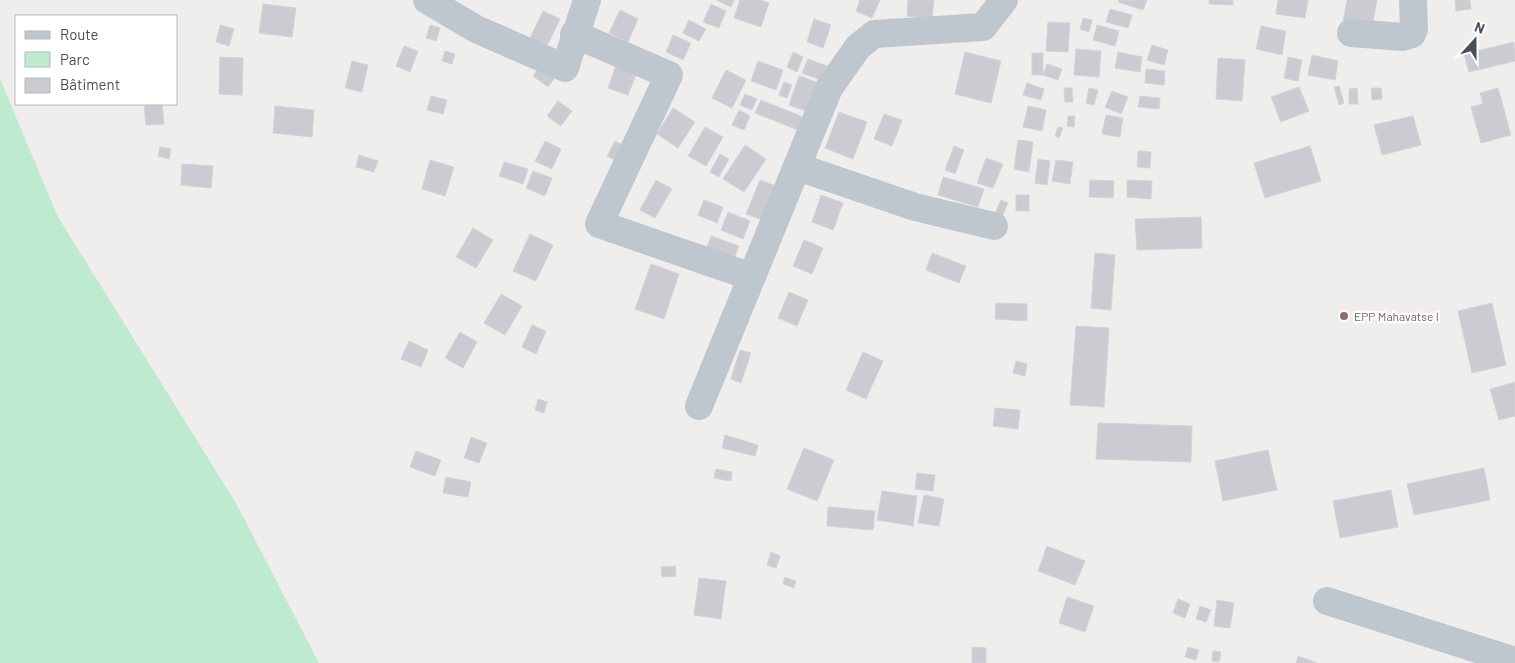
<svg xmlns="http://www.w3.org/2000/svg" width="1515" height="663" font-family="Barlow,sans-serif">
  <rect width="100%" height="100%" fill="#f0eded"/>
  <path fill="#beebd0" d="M0,79L58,217L236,503L319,663H0Z"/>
  <path fill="#caccd2" stroke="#d2d4d8" d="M716,0H734L731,7Z
    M740,0H761L769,3L761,27L734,18Z
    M860,0H880L872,18L856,11Z
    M908,0H934L932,18L907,16Z
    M1119,0H1147L1143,10L1118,2Z
    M1209,0H1233V5L1209,4Z
    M1278,0H1308L1305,18L1276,14Z
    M1347,0H1377L1372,26L1343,21Z
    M1455,0H1470L1471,9L1456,11Z
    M263,4L296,8L292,37L259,33Z
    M711,4L726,11L719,28L703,22Z
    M1110,9L1132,15L1128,28L1106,22Z
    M620,10L638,19L628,42L609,33Z
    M543,11L560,19L547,46L530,38Z
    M1083,18L1092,20L1089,32L1080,29Z
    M814,19L831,25L823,48L807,42Z
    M689,20L706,29L699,41L683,33Z
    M1048,22L1070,23L1068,52L1046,51Z
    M220,25L234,29L229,46L216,42Z
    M430,25L440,28L436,41L426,38Z
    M1097,25L1119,31L1115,46L1093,40Z
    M1261,26L1286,31L1282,55L1256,49Z
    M673,35L691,43L683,60L666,52Z
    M1514,42L1515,61L1469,72L1464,54Z
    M1152,45L1168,50L1164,65L1147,60Z
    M404,46L418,51L410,72L396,66Z
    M1076,49L1101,51L1099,77L1074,75Z
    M445,51L455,54L452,64L442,61Z
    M793,52L803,57L797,72L787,67Z
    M965,52L1001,61L991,103L955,94Z
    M1118,52L1142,57L1140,72L1115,68Z
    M1032,53H1043V75H1032Z
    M1312,55L1338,61L1335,80L1308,75Z
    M220,57L243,58L242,95L219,94Z
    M1288,57L1302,60L1298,81L1284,78Z
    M1218,58L1245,60L1242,101L1216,99Z
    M618,59L639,67L628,95L608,88Z
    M808,59L827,66L821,80L802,73Z
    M352,61L368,65L362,92L345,88Z
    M758,61L783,70L776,90L751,81Z
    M1047,64L1062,69L1058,80L1043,75Z
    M540,66L555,77L548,87L533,76Z
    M1146,69L1165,71L1164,85L1145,83Z
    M726,70L746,80L732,108L712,98Z
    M799,76L819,83L809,112L789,105Z
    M784,82L792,85L787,98L779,95Z
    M1027,83L1044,89L1041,100L1023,95Z
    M1339,86L1344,103L1339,105L1334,87Z
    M1299,87L1309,111L1281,122L1271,97Z
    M1064,88H1072L1073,102H1065Z
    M1089,88L1098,90L1094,105L1086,103Z
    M1357,88L1358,104H1349V89Z
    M1371,88H1381L1382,99L1372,100Z
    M1498,88L1511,135L1481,143L1471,107L1483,104L1480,93Z
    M1112,91L1128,97L1121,114L1105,107Z
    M745,94L757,99L752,110L740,105Z
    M431,96L447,100L443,114L427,110Z
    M1140,96L1160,98L1159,109L1138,107Z
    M761,100L803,117L798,130L755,113Z
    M558,101L572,111L561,126L547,116Z
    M144,104H162L164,124L146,125Z
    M275,106L314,110L312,137L273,133Z
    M1028,106L1046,110L1042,131L1023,127Z
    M673,108L695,122L678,148L657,134Z
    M739,110L750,116L744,130L732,125Z
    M839,112L867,122L853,159L825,148Z
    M884,114L902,120L892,146L874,139Z
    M1106,115L1123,118L1120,137L1102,134Z
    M1068,116H1075L1074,127L1067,126Z
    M1413,116L1421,145L1382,155L1374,125Z
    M705,127L723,137L706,166L688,156Z
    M1058,127L1063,128L1059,138L1055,136Z
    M1018,140L1033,142L1029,172L1014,169Z
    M545,141L561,149L552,169L535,161Z
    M615,141L628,148L620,163L607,156Z
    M745,145L766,159L744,192L723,179Z
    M954,146L964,150L955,174L945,170Z
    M1310,146L1321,181L1265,198L1254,163Z
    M160,147L171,149L169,159L158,156Z
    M1138,151L1151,152L1150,168L1137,167Z
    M720,154L729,159L719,177L710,172Z
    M359,155L378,161L374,172L356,167Z
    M986,158L1003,164L993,188L977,183Z
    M1038,159L1050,161L1047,185L1035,183Z
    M430,160L454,167L445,196L422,189Z
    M1056,160L1073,162L1070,184L1052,181Z
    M504,162L528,169L523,184L499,176Z
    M182,164L213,166L211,188L181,185Z
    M533,171L552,178L545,196L526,188Z
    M943,177L984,189L978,207L938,195Z
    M656,180L672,189L655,218L640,210Z
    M760,180L776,186L762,220L746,214Z
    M1090,180L1114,181L1113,198L1089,197Z
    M1127,180L1152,181L1151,199L1127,197Z
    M821,195L843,203L833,230L812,222Z
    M1016,195H1029V211H1016Z
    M704,200L723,207L717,223L698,215Z
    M1001,200L1008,203L1001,219L994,216Z
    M728,212L750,221L743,239L721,230Z
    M1201,217L1202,248L1137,250L1135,219Z
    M473,228L493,240L476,268L456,257Z
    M530,234L553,245L536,281L513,271Z
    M711,236L739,246L733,261L706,250Z
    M804,240L823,248L812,274L793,266Z
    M932,253L966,266L959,283L926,270Z
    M1095,253L1115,255L1111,310L1091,308Z
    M651,264L679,274L664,319L635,309Z
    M789,292L808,300L797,326L778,318Z
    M501,294L522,306L505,335L484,323Z
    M996,303L1027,304V321L995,319Z
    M1492,303L1506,365L1472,373L1458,311Z
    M532,325L546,331L536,354L522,347Z
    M1076,326L1109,328L1104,407L1070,405Z
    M460,332L477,342L463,368L445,358Z
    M409,341L428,350L421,367L401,359Z
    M740,350L751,353L741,383L731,379Z
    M863,352L883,361L866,399L846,390Z
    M1016,361L1027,364L1025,376L1013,373Z
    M1515,382V416L1499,420L1490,389Z
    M538,399L547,402L544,413L535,410Z
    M995,408L1020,410L1018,429L993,426Z
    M1098,423L1192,426L1191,462L1096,459Z
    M725,435L758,445L755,456L722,448Z
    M471,437L487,443L479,463L464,458Z
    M804,448L834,460L817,501L787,489Z
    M1268,450L1277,490L1223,501L1215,461Z
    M416,451L441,460L435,476L410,467Z
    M1484,468L1490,500L1414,515L1407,484Z
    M716,469L732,472L731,481L714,478Z
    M917,473L935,475L933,491L915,489Z
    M446,477L471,482L468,497L443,493Z
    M1391,490L1398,527L1340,538L1333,501Z
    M882,491L917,496L913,526L877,520Z
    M924,495L944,499L939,526L918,523Z
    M828,507L875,511L873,530L827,526Z
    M1047,546L1085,561L1075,585L1038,571Z
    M771,552L780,556L776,568L767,565Z
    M675,566L676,576L662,577L661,567Z
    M785,577L796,581L794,588L783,584Z
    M699,578L726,581L721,619L694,615Z
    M1067,597L1094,606L1085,632L1059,623Z
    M1178,599L1190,604L1185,618L1173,613Z
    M1217,600L1234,603L1230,628L1214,626Z
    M1200,606L1211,610L1206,622L1196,619Z
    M972,647L986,648V663H972Z
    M1188,647L1199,650L1196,660L1185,657Z
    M1213,651L1221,652L1219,662L1212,661Z
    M1298,656L1317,663H1296Z"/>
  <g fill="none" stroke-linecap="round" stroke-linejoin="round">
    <path stroke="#bfc7ce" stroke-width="28" d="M427,0L476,29L565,68L587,0
      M1351,33L1403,37L1412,34L1414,29L1413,0
      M574,34L669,75L599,224L752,277
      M798,167L915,207L994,226
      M699,406L829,88L858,47L874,34L983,27L1004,0
      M1327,601L1515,661"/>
  </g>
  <circle fill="#8d6e63" stroke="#fff" stroke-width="2" cx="1344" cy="316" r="5"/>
  <g text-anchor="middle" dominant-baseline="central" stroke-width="4.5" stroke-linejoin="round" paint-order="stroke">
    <g font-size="12" fill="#785e54" stroke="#fff" text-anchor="start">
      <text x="1354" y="316">EPP Mahavatse I</text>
    </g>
  </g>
  <rect x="15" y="15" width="162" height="90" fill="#ffffff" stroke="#b5b9bd"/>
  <rect x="25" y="31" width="25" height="8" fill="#bfc7ce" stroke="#b5b9bd"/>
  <text x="60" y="40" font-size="15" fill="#475059">Route</text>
  <rect x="25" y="52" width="25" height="15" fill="#beebd0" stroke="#b5b9bd"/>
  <text x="60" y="65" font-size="15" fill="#475059">Parc</text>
  <rect x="25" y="78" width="25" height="15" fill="#caccd2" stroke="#b5b9bd"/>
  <text x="60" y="90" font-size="15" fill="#475059">Bâtiment</text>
  <g transform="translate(1475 40) rotate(21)" stroke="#ffffff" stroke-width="4" paint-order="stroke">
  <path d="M0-4L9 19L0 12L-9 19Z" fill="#475059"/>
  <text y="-8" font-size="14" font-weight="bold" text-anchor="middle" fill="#475059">N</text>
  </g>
</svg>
